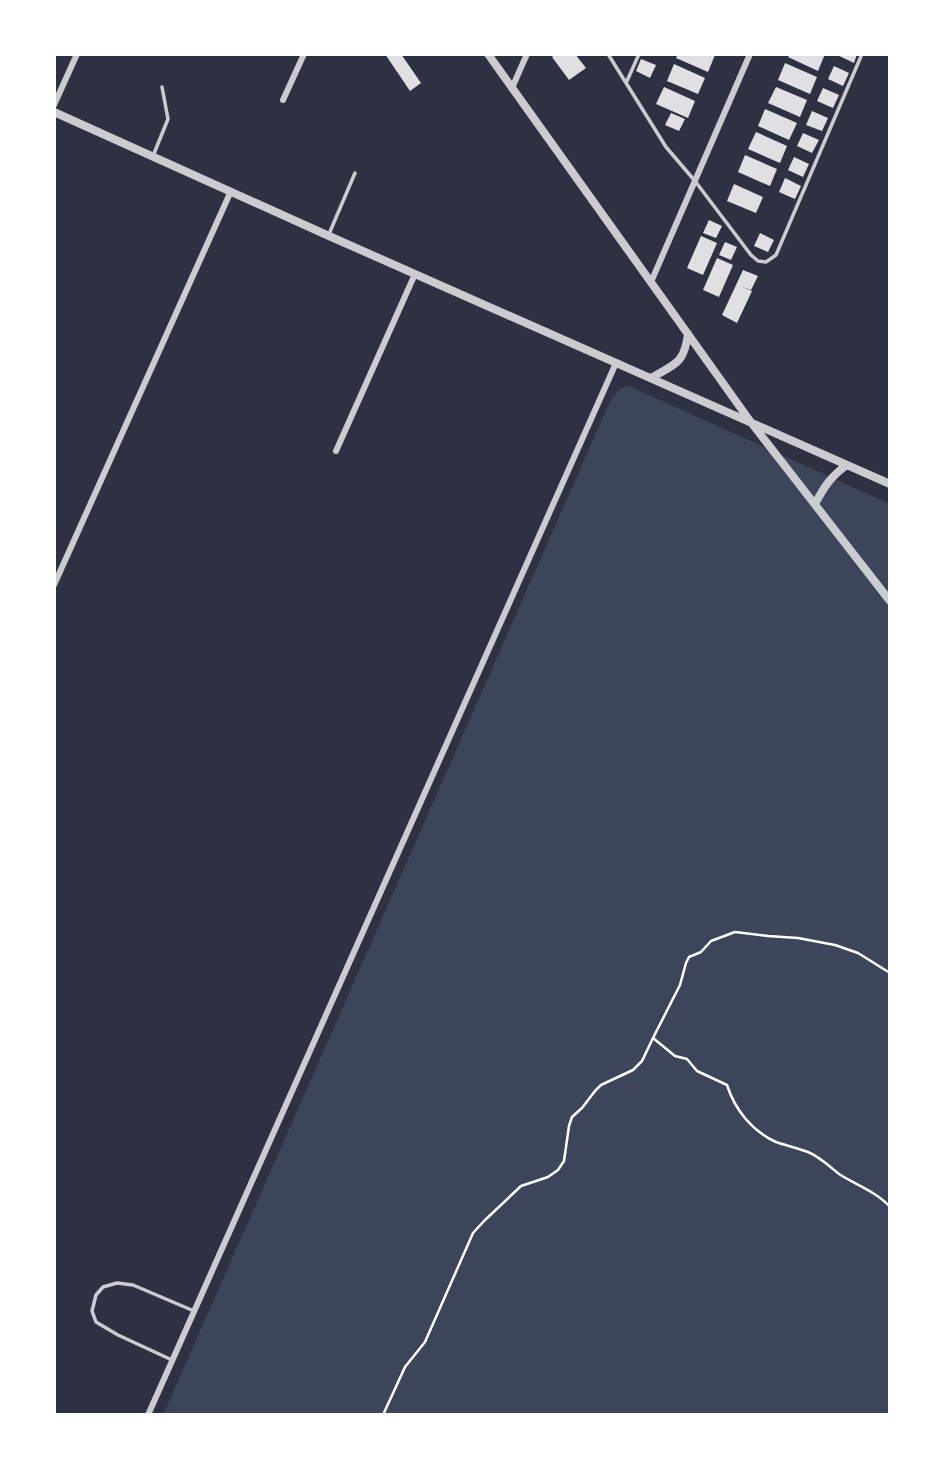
<svg xmlns="http://www.w3.org/2000/svg" width="944" height="1469" font-family="Quicksand,sans-serif">
  <rect width="100%" height="100%" fill="#2d3142"/>
  <path fill="#3c4559" d="M629,386L890,504V1415H163L611,399C617,391 620,387 629,386Z"/>
  <path fill="#e0e0e3" d="M385,54H401L421,83L410,91Z
    M556,54H575L586,68L569,80L552,57Z
    M678,54H713L715,55L708,72L676,58Z
    M790,54H825L818,71L788,57Z
    M835,54H857L854,63Z
    M641,59L656,65L650,78L636,71Z
    M785,63L817,77L810,94L778,80Z
    M674,64L705,78L698,94L667,81Z
    M834,66L849,73L843,86L828,79Z
    M664,87L695,101L688,118L656,104Z
    M776,87L807,100L800,117L768,103Z
    M823,88L839,95L833,108L817,101Z
    M765,109L797,123L789,140L758,126Z
    M812,111L828,118L822,131L806,125Z
    M671,113L685,119L679,131L665,125Z
    M756,132L787,146L780,163L748,149Z
    M803,133L819,140L812,153L797,146Z
    M745,155L777,169L770,186L738,172Z
    M794,157L809,164L803,177L788,170Z
    M785,178L801,186L795,199L779,192Z
    M734,184L763,197L756,213L727,201Z
    M709,220L722,226L716,238L703,233Z
    M760,233L774,240L768,252L754,246Z
    M701,236L717,243L703,275L687,268Z
    M725,242L737,247L731,260L719,255Z
    M717,258L733,265L719,297L703,290Z
    M743,270L758,276L751,290L740,286L752,291L737,323L722,315Z"/>
  <g fill="none" stroke-linecap="round" stroke-linejoin="round">
    <path stroke="#fff" stroke-width="2.5" d="M653,1038L675,1056L687,1059L697,1071L727,1085C735,1110 752,1131 776,1142C787,1146 798,1148 808,1152C820,1157 829,1166 839,1174C856,1185 877,1192 890,1207
      M383,1415L405,1367L425,1342L473,1233L484,1221L521,1186L548,1177L558,1170L564,1161L569,1126L572,1117L582,1108L595,1091L601,1085L633,1070L642,1061L653,1038L680,985L686,963L689,957L701,952L711,941L735,932L768,936L798,938L835,945L858,953L890,973"/>
    <path stroke="#caccd0" stroke-width="3.5" d="M608,54L666,147L695,181L751,255L758,261L766,262L776,255L862,54
      M627,81L639,54
      M153,156L168,119L162,87
      M329,234L355,173
      M172,1360L118,1335L96,1322L92,1311L96,1295L103,1287L117,1283L133,1285L194,1311"/>
    <path stroke="#caccd0" stroke-width="6" d="M512,88L527,54
      M283,100L304,54
      M54,105L77,54
      M651,282L750,54
      M336,451L415,274
      M54,585L231,191
      M148,1415L616,363"/>
    <path stroke="#caccd0" stroke-width="8" d="M488,54L750,421L890,601
      M54,112L329,236L890,484
      M651,378C675,364 684,364 688,334
      M815,504C824,487 831,476 847,465"/>
  </g>
  <rect width="944" height="1469" fill="none" stroke="#ffffff" stroke-width="112"/>
</svg>
